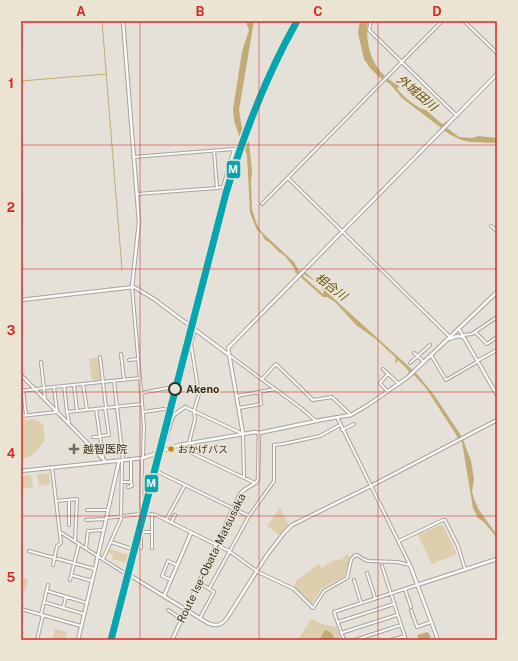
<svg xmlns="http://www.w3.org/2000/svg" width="518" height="661" font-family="'Public Sans','Noto Sans JP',sans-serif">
  <rect width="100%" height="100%" fill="#e5e1d8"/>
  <path fill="#ddcead" d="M100,357L102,380L92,381L89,359Z
    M35,419L43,424L45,440C37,450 34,457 21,459V421Z
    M49,473L50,484L39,486L37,475Z
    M31,475L33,487L21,489V477Z
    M280,508L289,525L280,535L267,526Z
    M440,525H443L457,554L432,564L418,535Z
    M110,549L129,555L127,563L112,559L113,555L108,553Z
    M347,554L350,557L349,559L345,576L321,589L311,606L304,596L294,588L296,581L319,564L322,568L332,561L342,559Z
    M21,578L28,579L25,591L21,590Z
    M311,619L325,625L337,627L341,640H298Z
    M55,629L67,632L65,640H52Z"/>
  <path fill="#c2ab74" d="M247,21H254L239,110L242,129L244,128L243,132L249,142L252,171L251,181L252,209L256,222L260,230L266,236L295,263V264L299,271L303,270L316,282L304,274L303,276L323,294L324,290L320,286L417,374L434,395L462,437L471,461L474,479L472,491L474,499L479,510L497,535V538L484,522L478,518L473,508L462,442L457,439V437L455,433L426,388L415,376L408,373L409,371L398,360L396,363L395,362L396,359L395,357L377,340L356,325L335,302L327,297H323L295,272V269L285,256L279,252L269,242L265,240L262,234L257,230L250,213L247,156L245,149L246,145L244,140L239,136L234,120L233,109L242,52L249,30L247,25Z
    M360,21H368C365,40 370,63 385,76C390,80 395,84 400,87L397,88C401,95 418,109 426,110L442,124L445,123L446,121L448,123L447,128L459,137L472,138L478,136L497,138V143L470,142L461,140L449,134L402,98L390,84L379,77L370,68L364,59L358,33Z
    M325,630C332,632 332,634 335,640H319Z
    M428,632L431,637L425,640H419L417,635Z"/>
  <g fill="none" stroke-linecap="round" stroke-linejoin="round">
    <path stroke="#c2ab74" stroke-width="1" d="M102,21L122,270
      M21,81L106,74"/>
    <defs>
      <path id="minor" d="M371,21L369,30L457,116
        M464,21L497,53
        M133,157L234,149L223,187L217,188
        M288,178L450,337
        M137,194L217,188L214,151
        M262,204L442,21
        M491,226L497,231
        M132,287L144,426L143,458
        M475,332L487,344L497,337
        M463,335L472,334L497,317
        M414,353L424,362
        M121,354L124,380
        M229,355L301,408L316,421
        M431,355L446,380L477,362
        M100,357L106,407
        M129,360L138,359
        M477,361L497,350
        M41,362L45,399
        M410,363L430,345
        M383,369L399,384
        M388,374L380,383L388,392
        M262,379L276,364L313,400L332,397L351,415
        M114,381L123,460
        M83,384L87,410
        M74,385L77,411
        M64,386L67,412
        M54,387L57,411
        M44,388L140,378
        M23,390L26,415
        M21,391L44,388
        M141,393L168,388
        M237,396L275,389
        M185,407L243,434L244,478
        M239,408L261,404L260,392
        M96,409L103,458
        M143,412L164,409
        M21,416L57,412
        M69,423L67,412L142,404
        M342,430L354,424
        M93,437L109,435L105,408
        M189,443L195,419L194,411L199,394L191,344L195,330
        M177,446L255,483
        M162,451L156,471L249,516
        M52,467L61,543L57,546L53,565
        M122,482H131V459
        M128,487L132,486L131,482
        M56,501L77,499L75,541
        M87,510H108
        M141,514L142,458
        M152,514V548
        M106,518L141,514L156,515L229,551L258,572L294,589L313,608L324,591L347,578L351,560L354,556L357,555L365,560L369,561L397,562L410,565L337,417
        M86,520L106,519
        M166,520L185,485
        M171,523L175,515
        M69,525V500
        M60,532L129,576H131
        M399,541L443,520H445L458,546L465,569
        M111,542L129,548
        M86,548L88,531L104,530
        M141,548V532H152
        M29,551L95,569
        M103,559L121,519L122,460
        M382,566L406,640
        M367,573L375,598
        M71,575L92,581
        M70,580L79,544
        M171,580L162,576L168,561L177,565
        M354,580L361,603
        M198,582L214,592L200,618
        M209,589L249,516L274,481V445L283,444L320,436L340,425
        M405,589L411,607
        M47,591L87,603
        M44,602L84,614
        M63,608L66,597
        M21,609L81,626
        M168,610L182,619
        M411,610L417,627L431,622
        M41,614L48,585
        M338,622L394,604
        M341,633L397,615
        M37,640L43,615
        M344,640L334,612L417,585
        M355,640L401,625
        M391,640L405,636"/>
      <path id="tertiary" d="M123,21L139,222L132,287
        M21,300L134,287L154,299L229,355
        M243,434L228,348L497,74
        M410,565L438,640
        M131,576L206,622C215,627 221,626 227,618L267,555L284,533L292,525L371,486L497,420
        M417,585L497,559
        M164,596L191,533
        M78,640L95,569L119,461"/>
      <path id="secondary" d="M459,329L497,395
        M450,339L457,336L463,337
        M21,375L106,462
        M162,450L172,419L174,415L185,407
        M21,471L143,458L179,445L255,432L259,433L321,420L351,415L368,405L408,377L497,292
        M172,640L240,494C245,487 254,486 258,480L259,433"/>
    </defs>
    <use href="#minor" stroke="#a6a39c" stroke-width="4"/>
    <use href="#tertiary" stroke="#a6a39c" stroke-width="4.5"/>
    <use href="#secondary" stroke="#a6a39c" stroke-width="4.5"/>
    <use href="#minor" stroke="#fbfaf9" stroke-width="2"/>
    <use href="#tertiary" stroke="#fbfaf9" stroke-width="2.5"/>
    <use href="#secondary" stroke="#fbfaf9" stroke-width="2.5"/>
    <defs>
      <path id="rail-1" d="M111,640L226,193C244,133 266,76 297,21"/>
    </defs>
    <use href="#rail-1" stroke="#ebe4d2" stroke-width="10"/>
    <use href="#rail-1" stroke="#05a6b2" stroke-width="7"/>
  </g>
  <path fill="none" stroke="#d62828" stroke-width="1" stroke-opacity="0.55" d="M140,21V640M259,21V640M378,21V640M21,145H497M21,269H497M21,392H497M21,516H497"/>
  <circle fill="#ebe4d2" stroke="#322f28" stroke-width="2" cx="175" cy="389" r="6"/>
  <path fill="#716d66" stroke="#ebe4d2" stroke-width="1.5" d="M72 443h4v4h4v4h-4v4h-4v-4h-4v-4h4z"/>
  <circle fill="#c6880a" stroke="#ebe4d2" stroke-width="1.5" cx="171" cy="449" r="3.5"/>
  <g text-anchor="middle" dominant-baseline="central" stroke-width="3" stroke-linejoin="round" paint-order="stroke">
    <g font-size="10" fill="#322f28" stroke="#ebe4d2" text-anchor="start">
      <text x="178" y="449">おかげバス</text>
    </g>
    <g font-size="11" font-weight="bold" fill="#322f28" stroke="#ebe4d2" text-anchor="start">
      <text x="186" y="389">Akeno</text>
    </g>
    <g font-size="11" fill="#322f28" stroke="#ebe4d2" text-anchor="start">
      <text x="83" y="449">越智医院</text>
    </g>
    <g font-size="11" fill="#322f28" stroke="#ebe4d2">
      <text transform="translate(211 558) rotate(-64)">Route Ise-Obata-Matsusaka</text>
    </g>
    <g font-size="12" font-style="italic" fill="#614c11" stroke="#ebe4d2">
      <text transform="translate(417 93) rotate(40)">外城田川</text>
      <text transform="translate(331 287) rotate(37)">相合川</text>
    </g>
  </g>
  <g stroke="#ebe4d2" stroke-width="1.5">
    <rect x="226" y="160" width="15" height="19" rx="4" fill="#05a6b2"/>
    <rect x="144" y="474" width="15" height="19" rx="4" fill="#05a6b2"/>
  </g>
  <g font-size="11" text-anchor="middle" font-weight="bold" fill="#fff">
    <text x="233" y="173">M</text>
    <text x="151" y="487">M</text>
  </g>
  <rect width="518" height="661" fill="none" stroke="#ebe4d2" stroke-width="44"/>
  <rect x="22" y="22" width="474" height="617" fill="none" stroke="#d62828" stroke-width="1.5"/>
  <g font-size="13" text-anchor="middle" font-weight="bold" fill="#d62828">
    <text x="81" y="16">A</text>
    <text x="200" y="16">B</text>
    <text x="318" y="16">C</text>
    <text x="437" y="16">D</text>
    <text x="11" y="88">1</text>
    <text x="11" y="212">2</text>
    <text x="11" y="335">3</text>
    <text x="11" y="458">4</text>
    <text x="11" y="582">5</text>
  </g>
</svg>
